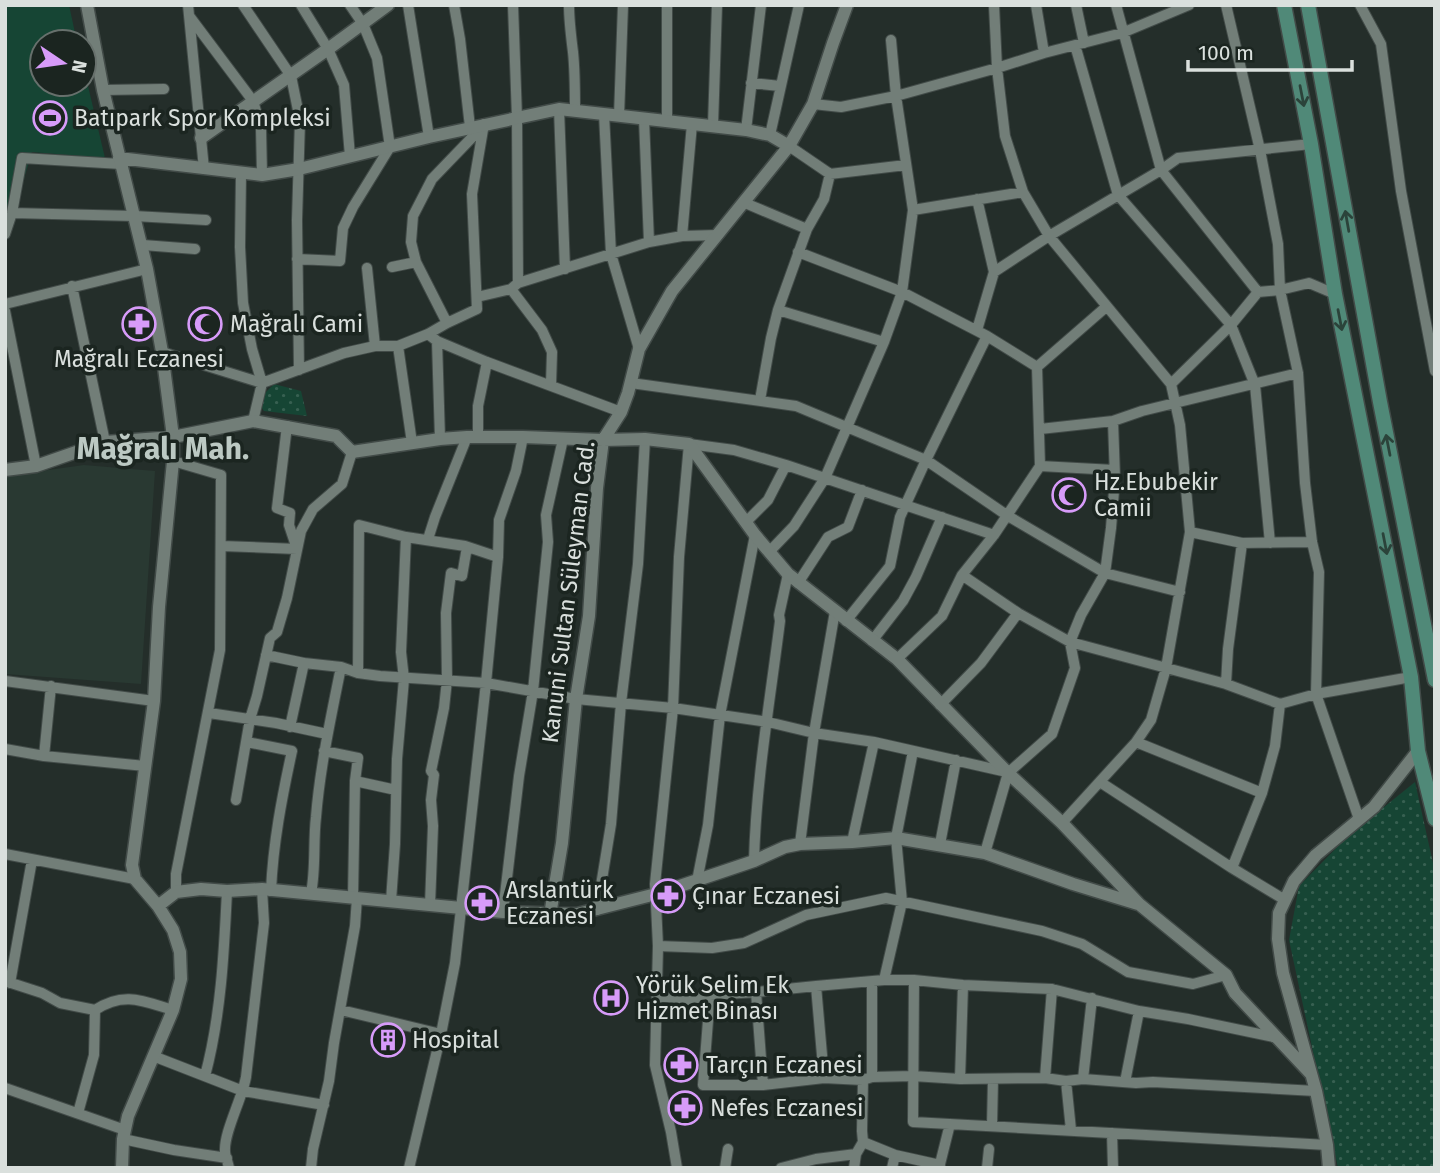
<svg xmlns="http://www.w3.org/2000/svg" width="1440" height="1173" font-family="'Fira Sans',sans-serif">
  <defs>
    <pattern id="grass-dots" width="8" height="8" patternUnits="userSpaceOnUse" patternTransform="scale(1.75)"><rect width="8" height="8" fill="#164534"/><path d="M2 2h.1M6 6h.1" fill="none" stroke="#376051" stroke-width="1.8" stroke-linecap="round"/></pattern>
  </defs>
  <rect width="100%" height="100%" fill="#242e2a"/>
  <path fill="#293932" d="M84,465L155,471L141,684L5,674V476Z"/>
  <path fill="url(#grass-dots)" d="M274,384L301,391L307,416L264,411L261,407L265,393Z
    M1415,782L1435,872V1168H1338L1289,940L1299,886L1347,837Z"/>
  <path fill="#164534" d="M5,5H69L77,42H42V84H84V69L105,158L32,152L5,242Z"/>
  <g fill="none" stroke-linecap="round" stroke-linejoin="round">
    <defs>
      <path id="minor" d="M188,5L204,169
        M243,5L291,76L300,120L297,220L299,370
        M301,5L328,49L344,85L350,156
        M408,5L429,137
        M454,5L460,39L470,127
        M513,5L517,118L518,283
        M569,5C569,21 571,36 573,52C575,71 575,90 575,110
        M667,5V122
        M994,5L997,68L1005,136L1023,192L1049,236L1171,384L1180,425L1190,532L1166,668L1151,720L1136,742L1062,823
        M1036,5L1044,53
        M1076,5L1084,43
        M1116,5L1161,170L1258,292L1280,290L1309,283L1335,294
        M1226,5L1260,150L1278,244L1280,290L1298,373L1305,483L1312,542L1319,572L1316,694L1359,819
        M1360,5L1381,44L1401,191L1435,371
        M190,17L253,101L261,128L262,175
        M1075,45L1118,195L1231,325L1255,385L1270,543
        M751,83L780,86
        M103,90L164,89
        M813,104L841,107L896,96L997,68L1044,53L1122,33L1189,5
        M559,109L565,269
        M604,114L611,254L639,349
        M619,116L623,5
        M644,119L649,242
        M713,125L717,5
        M746,130L761,5
        M770,135L799,5
        M789,146L830,174L906,165
        M241,173L240,247L243,303L252,349L262,383L253,421
        M745,203L807,229
        M913,210L1023,192
        M12,213L134,216L206,220
        M5,234L12,213L22,158L121,164
        M682,236L692,124
        M143,245L195,249
        M798,252L902,292L987,336L1037,367
        M297,259L340,261L343,228L353,207L390,147L377,58L363,24L350,5
        M392,267L416,262
        M367,268L375,346
        M994,272L1049,236L1161,170L1178,158L1311,144
        M72,286L105,442
        M511,289L542,330L552,352L551,385
        M477,297L511,289L518,283L649,242L682,236L718,235
        M5,304L147,269
        M778,310L884,342
        M5,311L36,466
        M447,323L416,262L411,242L413,216L432,179L484,125
        M977,330L994,272L977,199
        M428,334L437,341L487,362L621,412
        M437,341L440,439
        M398,346L412,443
        M162,352L262,383L344,353L375,346H398L428,334L447,323L477,309L472,194L484,124
        M1037,367L1106,307
        M631,383L796,406L926,460L1008,516L1105,573L1180,592
        M1171,384L1231,325L1258,292
        M760,400L771,338L778,310L807,229L824,199L830,174
        M1040,429L1113,421L1142,411L1298,373
        M478,437V406L487,362
        M173,461L221,475L220,650L176,874V892
        M1040,466L1114,470
        M746,522L768,500L786,465
        M1190,532L1242,543L1312,542
        M428,539L435,517L467,437
        M222,546L297,549L289,525L290,513L277,508L287,426
        M769,552L794,526L825,478L884,342L902,292L913,210L896,96L891,40
        M962,575L1018,613L1070,642L1226,684L1280,704L1316,694L1411,677
        M798,583L828,537L848,527L862,490
        M846,621L890,566L900,517L926,460L987,336
        M872,641L903,601L916,577L942,517
        M266,655L304,663L341,667L358,673L380,676L486,683L576,699L673,708L768,722L814,733L874,742L1007,772
        M897,659L942,616L962,575L994,535L1040,466L1037,367
        M358,673L359,525L406,537L465,546L498,557
        M5,681L154,701
        M1226,684L1228,649L1242,543
        M940,705L981,663L1018,613
        M209,713L276,723L327,734
        M290,727L304,663
        M247,742L292,751C282,797 273,843 271,891
        M1136,742L1262,793
        M5,749L44,756L145,766
        M324,751L358,758L355,781L353,898
        M44,756L51,686
        M355,781L396,790
        M1100,782L1232,868L1285,900
        M236,800L250,719L257,696L270,638L277,632L287,598L301,531L313,509L342,484L352,452
        M852,842L874,742
        M800,844L814,733L835,611
        M940,844L956,760
        M985,853L1008,773L1052,734L1075,668L1070,642L1081,615L1105,573L1111,528L1115,478L1113,421
        M5,854L135,879
        M754,861C756,781 770,701 780,621L779,615L788,574
        M1232,868L1262,793L1275,746L1280,704
        M697,881L708,825L720,715L755,535
        M311,893C316,869 313,842 316,817C320,767 331,717 341,667
        M391,901L395,844L397,759L404,679L401,652L406,537
        M430,905L433,826L431,800L434,775L431,771L444,708L447,680L446,613L451,573L462,576L467,547
        M597,910L611,824L621,703L638,564L645,439
        M503,912L519,776L533,691L548,542L546,515L563,439
        M658,946L712,948L744,943L806,915L886,898L1042,931L1082,944L1128,972L1193,984L1226,975
        M884,980L902,902L896,838L913,751
        M914,980L913,1122L1327,1145
        M5,981L42,993L60,1003L95,1010C124,991 143,1001 173,1010
        M872,982V1077
        M10,983L32,860
        M816,986L824,1078
        M756,992L763,1085
        M710,995L703,1085H763L824,1078L863,1080L872,1077L913,1076L960,1079L1045,1078L1066,1081L1083,1079L1136,1083L1153,1082L1316,1091
        M657,996L687,1000L710,995L756,992L816,986L884,980H914L963,985L1052,989L1139,1011L1188,1019L1278,1038
        M341,1010L441,1034
        M153,1056L243,1091L324,1105
        M205,1076C221,1016 224,953 227,891
        M1045,1078L1052,989
        M960,1079L963,985
        M1083,1079L1092,998
        M1066,1081L1071,1130
        M1125,1082L1139,1011
        M5,1088L125,1130
        M78,1113L94,1055L95,1010
        M992,1126L993,1079
        M1112,1133L1113,1168
        M123,1139L174,1150L227,1158
        M863,1142L895,1155L940,1165
        M229,1168C228,1162 225,1156 225,1151C224,1132 242,1099 246,1077L264,923L262,889
        M311,1168L313,1149L329,1081L334,1043L355,926L357,898
        M409,1168L441,1034L455,963L486,683L498,557L499,520L516,471L523,437
        M677,1168L671,1132L655,1065L658,946L655,884L673,708L679,557L689,444L734,450L786,465L994,535
        M725,1168L728,1149
        M781,1168L816,1159L856,1154
        M854,1168L856,1154L863,1142L862,1131L863,1080
        M892,1168L895,1155
        M939,1168L950,1124
        M987,1168L989,1149"/>
      <path id="tertiary" d="M87,5L103,90L147,269L162,352L173,437V461L159,607L154,701L132,865L135,879L158,906L173,930L180,952L181,979L173,1010L128,1116L123,1139L122,1168
        M201,138L328,49L388,5
        M119,158L262,175L299,169L429,137L559,109L746,130L770,135L789,146
        M5,470L36,466L105,442L173,437L253,421L336,436L352,452L440,439L467,437H523L603,440L645,439L689,444L755,535L788,574L897,659L1008,773L1062,823L1139,904L1226,975L1235,993L1310,1073
        M158,906L176,892L201,889L227,891L262,889L503,912L577,914L656,894L754,861L785,847L800,844L852,842L896,838L985,853L1073,884L1138,904
        M550,915L562,843L576,699L589,616L597,488L603,440L621,412L628,393L639,349L672,291L789,146L813,104L833,43L847,5
        M1329,1168L1327,1145L1316,1091L1283,973L1278,939L1279,913L1294,881L1316,855L1374,807L1418,751"/>
      <path id="secondary" d="M1284,5L1311,144L1335,294L1411,677L1418,751L1435,819
        M1308,5L1380,402L1435,680"/>
    </defs>
    <use href="#minor" stroke="#424b48" stroke-width="12"/>
    <use href="#tertiary" stroke="#424b48" stroke-width="15"/>
    <use href="#secondary" stroke="#424b48" stroke-width="17"/>
    <use href="#minor" stroke="#727e78" stroke-width="10"/>
    <use href="#tertiary" stroke="#727e78" stroke-width="12"/>
    <use href="#secondary" stroke="#508978" stroke-width="14"/>
  </g>
  <defs><path id="oneway-shaft" d="M-6 0H5M1.5-3L5.5 0L1.5 3" fill="none" stroke-width="1.6" stroke-linecap="round" stroke-linejoin="round" transform="scale(1.75)"/></defs>
  <g stroke="#2b433a">
    <use href="#oneway-shaft" transform="translate(1302 96) rotate(79)"/>
    <use href="#oneway-shaft" transform="translate(1347 221) rotate(-100)"/>
    <use href="#oneway-shaft" transform="translate(1340 320) rotate(79)"/>
    <use href="#oneway-shaft" transform="translate(1388 445) rotate(-101)"/>
    <use href="#oneway-shaft" transform="translate(1385 544) rotate(79)"/>
  </g>
  <defs>
    <symbol id="stadium-ring" viewBox="-11 -11 22 22"><circle r="9.5" fill="#1b2520" stroke="#d79bf9" stroke-width="1.5"/><path d="M0-5a6.5 5 0 1 0 0 10a6.5 5 0 1 0 0-10ZM-3.5-1.8h7v3.6h-7Z" fill="#d79bf9"/></symbol>
    <symbol id="pharmacy-ring" viewBox="-11 -11 22 22"><circle r="9.5" fill="#1b2520" stroke="#d79bf9" stroke-width="1.5"/><path d="M-2-6h4v4h4v4h-4v4h-4v-4h-4v-4h4Z" fill="#d79bf9"/></symbol>
    <symbol id="mosque-ring" viewBox="-11 -11 22 22"><circle r="9.5" fill="#1b2520" stroke="#d79bf9" stroke-width="1.5"/><path d="M3.5-4.9A6 6 0 1 0 3.5 4.9A5 5 0 1 1 3.5-4.9Z" fill="#d79bf9"/></symbol>
    <symbol id="hospital-ring" viewBox="-11 -11 22 22"><circle r="9.5" fill="#1b2520" stroke="#d79bf9" stroke-width="1.5"/><path d="M-5-5h3v3.5h4V-5h3V5h-3V1.5h-4V5h-3Z" fill="#d79bf9"/></symbol>
    <symbol id="building-ring" viewBox="-11 -11 22 22"><circle r="9.5" fill="#1b2520" stroke="#d79bf9" stroke-width="1.5"/><path d="M-4-6H4V6H1V3H-1V6H-4ZM-2.5-4.3h1.7v1.8h-1.7ZM.8-4.3h1.7v1.8H.8ZM-2.5-1h1.7V.8h-1.7ZM.8-1h1.7V.8H.8Z" fill="#d79bf9"/></symbol>
  </defs>
  <g fill-rule="evenodd">
    <use href="#stadium-ring" x="31" y="99" width="38" height="38"/>
    <use href="#pharmacy-ring" x="120" y="305" width="38" height="38"/>
    <use href="#mosque-ring" x="186" y="305" width="38" height="38"/>
    <use href="#mosque-ring" x="1050" y="476" width="38" height="38"/>
    <use href="#pharmacy-ring" x="649" y="877" width="38" height="38"/>
    <use href="#pharmacy-ring" x="463" y="884" width="38" height="38"/>
    <use href="#hospital-ring" x="592" y="979" width="38" height="38"/>
    <use href="#building-ring" x="369" y="1021" width="38" height="38"/>
    <use href="#pharmacy-ring" x="662" y="1046" width="38" height="38"/>
    <use href="#pharmacy-ring" x="666" y="1089" width="38" height="38"/>
  </g>
  <g text-anchor="middle" dominant-baseline="central" stroke-width="7" stroke-linejoin="round" paint-order="stroke">
    <g font-size="23" fill="#dae0dd" stroke="#1b2520" text-anchor="start">
      <text x="74" y="118">Batıpark Spor Kompleksi</text>
      <text x="230" y="324">Mağralı Cami</text>
      <text x="139" y="359" text-anchor="middle">Mağralı Eczanesi</text>
      <text x="1094" y="482">Hz.Ebubekir<tspan x="1094" dy="26">Camii</tspan></text>
      <text x="506" y="890">Arslantürk<tspan x="506" dy="26">Eczanesi</tspan></text>
      <text x="692" y="896">Çınar Eczanesi</text>
      <text x="636" y="985">Yörük Selim Ek<tspan x="636" dy="26">Hizmet Binası</tspan></text>
      <text x="412" y="1040">Hospital</text>
      <text x="706" y="1065">Tarçın Eczanesi</text>
      <text x="710" y="1108">Nefes Eczanesi</text>
    </g>
    <g font-size="23" fill="#dae0dd" stroke="#1b2520">
      <text transform="translate(568 592) rotate(-83)">Kanuni Sultan Süleyman Cad.</text>
    </g>
    <g font-size="30" font-weight="bold" fill="#bcc9c3" stroke="#1b2520">
      <text x="163" y="449">Mağralı Mah.</text>
    </g>
  </g>
  <rect width="1440" height="1173" fill="none" stroke="#dae0dd" stroke-width="14"/>
  <g transform="translate(63 63) rotate(103)"><circle r="33" fill="#1b2520" stroke="#67706c" stroke-width="2"/>
  <path d="M0-5L12 26L0 18L-12 26Z" fill="#d79bf9"/>
  <text y="-10" font-size="19" font-weight="bold" text-anchor="middle" fill="#dae0dd">N</text>
  </g>
  <path d="M1188 60v10h164v-10" fill="none" stroke="#dae0dd" stroke-width="3.5"/>
  <text x="1198" y="60" font-size="21" fill="#dae0dd" stroke="#1b2520" stroke-width="5" paint-order="stroke">100 m</text>
</svg>
